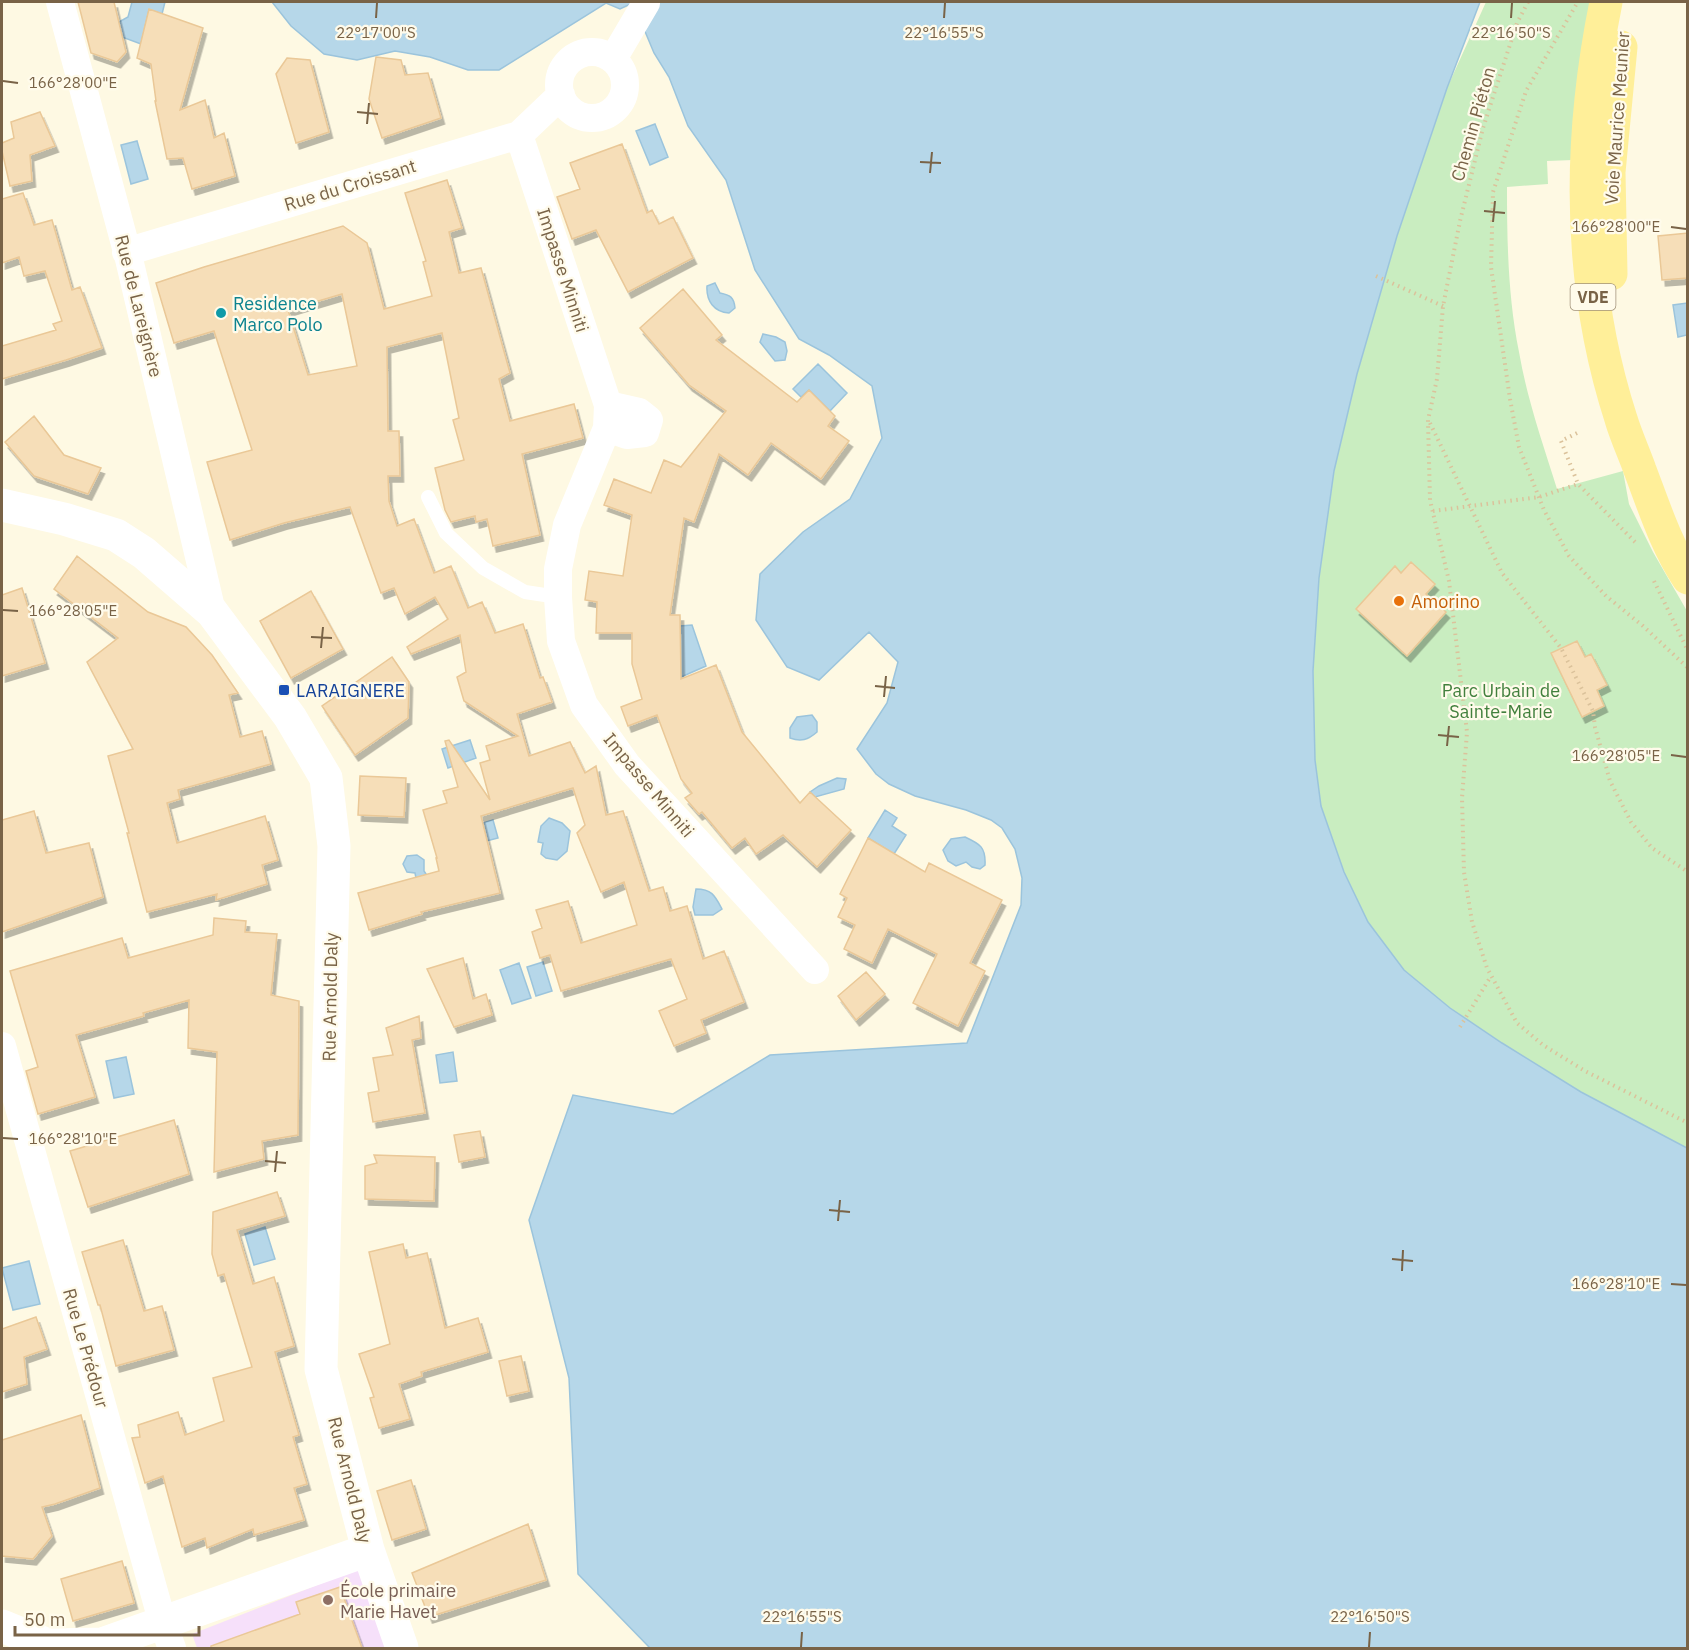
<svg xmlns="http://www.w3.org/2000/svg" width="1689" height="1650" font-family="'IBM Plex Sans',sans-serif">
  <defs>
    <filter id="shadow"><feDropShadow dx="3.5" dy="6" stdDeviation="0" flood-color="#0004"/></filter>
  </defs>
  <rect width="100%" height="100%" fill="#fef9e3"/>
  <path fill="#f6e0fa" d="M366,1566L393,1648H197L192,1634Z"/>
  <path fill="#c9edc0" d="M1486,2H1595C1585,53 1569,107 1573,160L1547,161L1548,184L1507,187C1507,242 1508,297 1519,352C1527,399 1543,444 1557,489L1623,471L1629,504L1653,552L1687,611V1148L1581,1092L1502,1043L1450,1008L1404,970L1368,922L1344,872L1321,806L1315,760L1313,671L1319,578L1334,471L1357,374L1397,236L1447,88Z"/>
  <path fill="#b6d7e9" stroke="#9bc4dc" stroke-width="1.5" d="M132,2H165L162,14L149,10L141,44L122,37L119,22L128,17Z
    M272,2H635L620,9L606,3L499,70H468L430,57L395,51L357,60L324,54L291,26Z
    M641,2H1480L1447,88L1397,236L1357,374L1334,471L1319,578L1313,671L1315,760L1321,806L1344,872L1368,922L1404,970L1450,1008L1502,1043L1581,1092L1687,1148V1648H650L578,1574L569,1378L529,1220L573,1095L673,1114L770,1055L967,1043L1021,905L1022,878L1015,849L1002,828L991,820L966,810L915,796L889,784L876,774L857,749L887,703L898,662L869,632L819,680L787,667L756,620L760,574L803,532L850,499L882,438L872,386L829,355L799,339L755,270L726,180L688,126L669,77L654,53L644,29Z
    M655,124L668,157L650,165L636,131Z
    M137,141L148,179L131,184L121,145Z
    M715,283L720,293C730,295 734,297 735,308L729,313C714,312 706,301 707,286Z
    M1687,303V335L1678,337L1673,305Z
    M763,334L776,337L785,342L787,351L785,360L775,361L760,342Z
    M818,364L847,393L830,411L809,390L801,397L793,389Z
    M692,625L706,666L681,677L680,626Z
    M812,715L817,722V732C808,740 801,742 790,738V728L797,717Z
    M470,740L476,758L448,768L442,749Z
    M837,778L846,779L844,789L815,797L810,792L819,786Z
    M885,810L897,818L892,826L906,835L894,854L868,838Z
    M549,818L562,823L570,831L567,851L557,860L546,858L541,854L543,843L538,842L541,826Z
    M493,820L498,838L463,847V829Z
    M965,837C980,844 986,847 985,865L980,869L972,867L966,862L956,866L948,861L943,850L951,839Z
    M417,855L424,860V871L430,880L417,883L415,873L407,872L403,864L407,856Z
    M696,889C712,889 715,896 722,909L713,915H695L693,907Z
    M543,962L552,991L536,996L527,967Z
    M519,963L531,998L512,1004L500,970Z
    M453,1052L457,1081L440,1083L436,1055Z
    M126,1057L134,1094L114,1098L106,1061Z
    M265,1227L275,1259L254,1265L245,1234Z
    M29,1261L40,1304L13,1310L2,1268Z"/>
  <path fill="#f6deb8" stroke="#eac897" stroke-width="1.5" fill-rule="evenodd" filter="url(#shadow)" d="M78,2H114L126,52L117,62L91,53Z
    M149,9L203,28L180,110L205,100L214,138L224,133L235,176L192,189L183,158L167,159L155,101H156L151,64L137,58Z
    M376,57L401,60L405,75L428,73L441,118L382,138L369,99Z
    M287,58L310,60L329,132L296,143L276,74Z
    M40,112L55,146L30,155L32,181L10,186L2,151V143L14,138L11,122Z
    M622,144L647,213L652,210L659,224L673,217L693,258L628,292L596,230L572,239L557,197L580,189L570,163Z
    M447,180L462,228L449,232L459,273L481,268L510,373L499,379L510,421L574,404L583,438L522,454L540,535L493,546L487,519L476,522L475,516L451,522L445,510L435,468L464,460L453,420L459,418L442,333L387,347L388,431H399L400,476H388L389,501L397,526L414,519L434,573L451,566L468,608L482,602L495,633L523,624L540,678L543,677L552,702L517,714L529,756L570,742L585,773L596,766L606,815L623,811L649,891L663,887L670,911L687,906L703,959L724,951L744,1002L701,1020L706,1033L674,1046L659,1011L687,999L671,959L561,991L550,955L540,958L532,932L542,928L536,910L568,901L581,943L637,925L624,882L601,892L577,833L585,825L573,788L481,816L500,893L421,912L422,914L369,930L358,893L439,871L436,858H437L423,810L447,803L443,791L458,787L445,741L449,740L490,800L480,763L490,760L486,746L518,736L464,701L457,677L466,672L460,635L411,654L407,647L448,619L435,597L405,614L394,588L381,593L350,507L284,523L230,540L207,462L252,450L214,331L174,343L156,283L204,267L343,226L367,243L384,309L432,296L423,262L426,261L405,193ZM342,294L357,366L308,375L288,310Z
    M23,193L34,225L52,220L72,290L80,287L102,348L66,360L2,379V346L56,330L53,324L62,321L45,271L24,276L19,257L2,263V199Z
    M1688,233V278L1662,280L1658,236Z
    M683,289L722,335L716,340L797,402L809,390L835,416L828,426L849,441L821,479L771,443L748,475L719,454L694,522L684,518L670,615H680L681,679L716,665L742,732L800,803L810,792L851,830L817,867L783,835L756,854L745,838L732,848L702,812L699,814L685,798L692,793L681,779L657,715L628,726L621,707L642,699L632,664V633H596L597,602L585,600L589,571L623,576L632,515L604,505L614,479L651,493L664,460L681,467L726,411L689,385L640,328Z
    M34,416L64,455L101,468L88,494L34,476L5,442Z
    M77,556L148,612L186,627L212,655L238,693L229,695L240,737L262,731L271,764L178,790L180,799L167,803L177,843L265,816L278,860L262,865L267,884L216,900L217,894L147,912L127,833H129L108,756L133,749L87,662L118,638L54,589Z
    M1411,562L1435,584L1426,594L1446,612L1407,656L1356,609L1395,566L1401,573Z
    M22,588L45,663L2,676V595Z
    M311,591L343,649L291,678L260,621Z
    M1577,641L1585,657L1591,654L1607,685L1597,690L1604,706L1582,717L1551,653Z
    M392,657L409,682L408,718L355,755L322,706Z
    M360,776L406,778L404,817L358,815Z
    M34,811L46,853L89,843L103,897L2,932V820Z
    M868,838L925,872L929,863L1002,900L970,963L985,971L958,1026L913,1003L937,954L888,929L872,963L844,949L855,925L838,917L847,898L840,894Z
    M214,918L246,921L245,932L277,934L271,995L299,1001L298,1135L262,1141L264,1159L214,1172L217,1052L188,1048L189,1000L143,1013L144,1016L76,1035L95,1097L38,1114L26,1071L38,1067L10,971L122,938L128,958L213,935Z
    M463,958L473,999L486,994L492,1015L454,1027L427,969Z
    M866,972L885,994L856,1020L838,996Z
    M419,1016L421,1038L412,1040L425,1113L373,1122L368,1093L379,1091L373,1058L393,1055L386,1028Z
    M174,1120L189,1174L88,1207L70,1151Z
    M480,1131L485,1157L459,1162L454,1135Z
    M374,1155L435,1157L434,1201L365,1199V1166L377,1163Z
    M277,1192L285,1216L237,1230L253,1284L274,1277L294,1346L275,1352L299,1435L293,1437L307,1484L294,1488L304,1520L254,1535L253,1529L207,1548L205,1538L182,1547L163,1476L145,1483L132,1438L140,1437L138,1425L178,1412L185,1435L224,1421L213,1378L252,1367L224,1274L218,1276L212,1254L213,1212Z
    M123,1240L144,1311L162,1306L174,1350L116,1366L100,1305H98L82,1252Z
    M403,1244L406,1258L427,1253L445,1328L478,1318L488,1352L421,1372L422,1376L399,1384L410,1419L379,1428L370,1398L374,1397L359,1354L390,1344L369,1252Z
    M36,1317L47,1349L24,1357L27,1384L2,1392V1329Z
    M521,1356L529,1391L507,1396L499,1361Z
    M81,1415L100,1488L55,1504L42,1507L52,1536L33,1559L2,1556V1440Z
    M411,1480L426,1529L392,1540L377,1491Z
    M528,1524L546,1580L429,1617L412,1573Z
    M122,1561L134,1603L73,1621L61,1579Z
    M340,1587L362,1648H211V1646L300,1614L296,1602Z"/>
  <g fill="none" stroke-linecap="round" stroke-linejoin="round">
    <path stroke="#dbc29b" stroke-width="4" stroke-dasharray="1.5 4.5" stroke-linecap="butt" d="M1528,2L1517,23L1483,128L1460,221L1443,306L1437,379L1428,420L1430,500L1449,581L1467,732L1462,798L1464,872L1472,922L1487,968L1517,1023L1543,1045L1585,1071L1688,1123
      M1576,5L1526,91L1493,192L1491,267L1510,399L1519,447L1544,510L1569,556L1606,596L1643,626L1688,668
      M1376,276L1443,306
      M1430,423L1502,573L1561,648L1593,711L1595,727L1610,781L1631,822L1652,848L1688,872
      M1577,433L1561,441L1578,484L1635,542
      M1433,511L1539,497L1578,484
      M1654,581L1688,651
      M1460,1027L1491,976"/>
    <path stroke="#fff" stroke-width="14" d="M428,497L446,533L483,568L525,592L558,597"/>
    <path stroke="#fff" stroke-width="28" d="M60,2L129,259L212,612
      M559 85a33 33 0 1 1 66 0a33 33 0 1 1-66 0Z
      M613,59L646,3
      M519,135L608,405L607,428L567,525L558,569V597L561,641L584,705L627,765L815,970
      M126,252L519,135L561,95
      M607,428L627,435L645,433L649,420L639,412L608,405
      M2,1046L163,1624L172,1648"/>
    <path stroke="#fff" stroke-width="33" d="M2,505L64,519L116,535L144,553L212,612L290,717L326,778L334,846L321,1369L368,1550L402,1648
      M2,1626L48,1645L102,1644L368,1550"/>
    <path stroke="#ffef99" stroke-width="33" d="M1606,2C1578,140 1577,283 1621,419C1626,436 1634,453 1640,470C1654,507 1666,545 1688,578
      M1611,274L1609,172L1621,47"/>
  </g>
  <path fill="none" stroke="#796347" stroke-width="2" d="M376,18L377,3M944,18L945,3M1511,18L1512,3M3,81L18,83M357,112L378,114M367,124L369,103M920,162L941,163M930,173L932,152M1484,211L1505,213M1493,222L1495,201M1671,227L1686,229M3,610L18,611M311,637L332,638M321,648L323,627M875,686L895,688M884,697L886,676M1438,735L1459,737M1447,746L1449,726M1671,755L1686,757M3,1138L18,1139M265,1161L286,1163M275,1172L277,1151M829,1210L850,1212M838,1221L840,1200M1392,1259L1413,1261M1402,1271L1403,1250M1671,1284L1686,1285M801,1647L802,1632M1369,1647L1370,1632"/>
  <circle fill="#0f9aa8" stroke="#fffbeb" stroke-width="2" cx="221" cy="313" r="6"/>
  <circle fill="#e8710a" stroke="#fffbeb" stroke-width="2" cx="1399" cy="601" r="6"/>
  <rect fill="#1a4fb4" stroke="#fffbeb" stroke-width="2" x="278" y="684" width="12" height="12" rx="3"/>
  <circle fill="#8d6e63" stroke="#fffbeb" stroke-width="2" cx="328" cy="1600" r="6"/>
  <g text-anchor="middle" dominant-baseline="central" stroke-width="4.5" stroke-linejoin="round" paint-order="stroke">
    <rect fill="#fffbeb" stroke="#a19178" stroke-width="1.5" x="1570.5" y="284" width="45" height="26" rx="4.5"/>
    <g font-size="16" font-weight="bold" fill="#796347">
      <text x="1593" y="297">VDE</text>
    </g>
    <g font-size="18" fill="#796347" stroke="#fffbeb">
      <text transform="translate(1617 118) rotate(-86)">Voie Maurice Meunier</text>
      <text transform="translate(1473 124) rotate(-74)">Chemin Piéton</text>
      <text transform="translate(350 185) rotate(-17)">Rue du Croissant</text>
      <text transform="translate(563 270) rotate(72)">Impasse Minniti</text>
      <text transform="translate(139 306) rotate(76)">Rue de Lareignère</text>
      <text transform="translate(649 785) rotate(50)">Impasse Minniti</text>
      <text transform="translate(330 997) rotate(-89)">Rue Arnold Daly</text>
      <text transform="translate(86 1348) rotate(74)">Rue Le Prédour</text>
      <text transform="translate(350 1480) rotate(76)">Rue Arnold Daly</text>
    </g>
    <g font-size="18" fill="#0d838f" stroke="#fffbeb" text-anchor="start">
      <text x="233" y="303">Residence<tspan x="233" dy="21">Marco Polo</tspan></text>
    </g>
    <g font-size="18" fill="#c56008" stroke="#fffbeb" text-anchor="start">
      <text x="1411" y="601">Amorino</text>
    </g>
    <g font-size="18" fill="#164399" stroke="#fffbeb" text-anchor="start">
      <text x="296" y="690">LARAIGNERE</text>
    </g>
    <g font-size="18" fill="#42803d" stroke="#fffbeb">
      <text x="1501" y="690">Parc Urbain de<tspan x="1501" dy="21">Sainte-Marie</tspan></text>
    </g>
    <g font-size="18" fill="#785e54" stroke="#fffbeb" text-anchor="start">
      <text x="340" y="1590">École primaire<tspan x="340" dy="21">Marie Havet</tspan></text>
    </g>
  </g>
  <g font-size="15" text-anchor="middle" fill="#796347" stroke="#fffbeb" stroke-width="4.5" stroke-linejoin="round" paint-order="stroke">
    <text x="376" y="38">22°17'00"S</text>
    <text x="944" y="38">22°16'55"S</text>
    <text x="1511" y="38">22°16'50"S</text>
    <text x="73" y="88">166°28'00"E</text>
    <text x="1616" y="232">166°28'00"E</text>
    <text x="73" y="616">166°28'05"E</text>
    <text x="1616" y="761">166°28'05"E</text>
    <text x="73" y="1144">166°28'10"E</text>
    <text x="1616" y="1289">166°28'10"E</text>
    <text x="802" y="1622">22°16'55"S</text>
    <text x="1370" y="1622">22°16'50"S</text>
  </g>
  <rect width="1689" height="1650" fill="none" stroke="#796347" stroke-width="6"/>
  <path d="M15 1626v9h184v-9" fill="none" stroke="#796347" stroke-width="3"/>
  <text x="24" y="1626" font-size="18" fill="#796347" stroke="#fffbeb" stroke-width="4.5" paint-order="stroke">50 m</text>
</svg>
